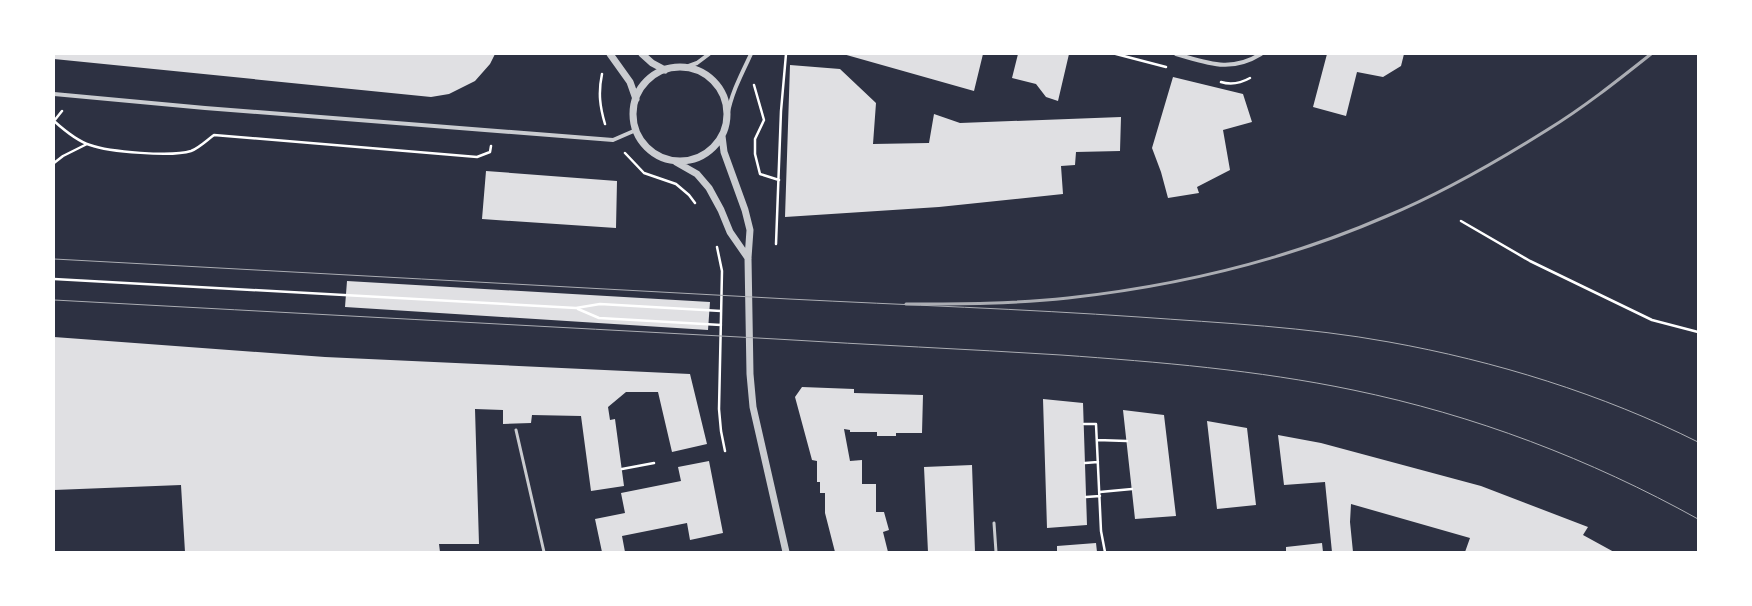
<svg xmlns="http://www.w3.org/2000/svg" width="1752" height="606" font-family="'DM Sans',sans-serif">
  <rect width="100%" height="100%" fill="#2d3142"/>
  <path fill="#e0e0e3" d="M54,54H495L490,64L475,81L449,94L431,97L54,59Z
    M843,54H983L974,91Z
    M1018,54H1069L1058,101L1046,97L1036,84L1012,78Z
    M1327,54H1404L1401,66L1383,77L1357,72L1346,116L1313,107Z
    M790,65L840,69L876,103L873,144L929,143L934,114L960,123L1121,117L1120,151L1076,152L1075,165L1061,166L1063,194L939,207L785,217Z
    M1173,77L1243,94L1252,122L1223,130L1230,170L1197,187L1199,193L1168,198L1161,172L1152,148Z
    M486,171L617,181L616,228L482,219Z
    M347,281L710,302L708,330L345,307Z
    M54,337L325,357L690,374L707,444L672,452L658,392H626L608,407L610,420L615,419L624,486L591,491L581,416L532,415L531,423L503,424V410L475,409L479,544H439L440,552H185L181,485L54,490Z
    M802,387L854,389V393L923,395L922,433H896V436H877V432H850V430L844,429L850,461L862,460V484H876V512H884L889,530L883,532L888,552H835L825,513V493H820V482H817V461L812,460L795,397Z
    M1043,399L1083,403L1087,525L1047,528Z
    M1123,410L1164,415L1176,516L1135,519Z
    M1207,421L1247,428L1256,505L1217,509Z
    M1278,435L1321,443L1481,486L1588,527L1583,535L1614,552H1465L1470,538L1351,504L1350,522L1353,552H1332L1325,482L1284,485Z
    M709,461L723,533L690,540L687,523L622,536L625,552H602L595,519L625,513L621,493L681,481L678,467Z
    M972,465L975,552H928L924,467Z
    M1096,543L1097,552H1057V546Z
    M1322,543L1323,552H1286V547Z"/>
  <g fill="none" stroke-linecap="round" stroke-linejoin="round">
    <path stroke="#fff" stroke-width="2.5" d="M1116,54L1166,67
      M602,74C598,93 600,107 605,124
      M1221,82C1231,85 1241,83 1250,78
      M754,85L764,120L755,139V154L760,174L779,180
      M54,121C64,130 77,141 90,145C109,152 172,157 191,151C199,148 207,140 214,135L477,157L490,152L491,146
      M54,121L62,111
      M625,153L644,173L676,184L689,195L695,203
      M54,163L63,156L87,144
      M1461,221L1530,261L1652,320L1698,332
      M776,244L781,111L786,54
      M717,247L722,271L719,409L721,431L725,451
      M54,279L576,308L600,304L721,311
      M578,309L599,318L721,325
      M1084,424H1096L1101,531L1105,552
      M1097,440L1127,441
      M1085,463L1098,462
      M622,469L654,463
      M1100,492L1132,489
      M1086,497L1100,496"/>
    <path stroke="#caccd0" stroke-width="3" d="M516,430L544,552
      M994,523L996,552"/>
    <path stroke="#caccd0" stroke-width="4" d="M1176,54C1208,63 1230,73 1261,54
      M686,67L697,63L709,54
      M54,94L205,108L613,140L636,130
      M727,117C731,94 741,75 751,54"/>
    <path stroke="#caccd0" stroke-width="7" d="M610,54L630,82L636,99
      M642,54L652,63L665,70
      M633 114a47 47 0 1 1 94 0a47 47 0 1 1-94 0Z
      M722,136L724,152L745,210L750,230L748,258L750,374L753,407L786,552
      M676,162L697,174L709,188L721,210L730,232L748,258"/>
    <path stroke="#abadb3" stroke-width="1" d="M54,259C299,272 544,286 789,299C906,305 1023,309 1139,317C1222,323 1307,327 1389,342C1495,361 1602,394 1698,442
      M54,300C295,313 535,326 776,339C871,345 966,349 1061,355C1159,362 1257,370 1353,390C1474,415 1590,459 1698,519"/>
    <path stroke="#abadb3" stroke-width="3" d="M906,304C960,304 1014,304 1068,298C1177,286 1286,260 1387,216C1442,193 1496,162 1547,130C1583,108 1617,81 1651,54"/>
  </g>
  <rect width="1752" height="606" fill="none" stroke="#ffffff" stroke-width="110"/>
</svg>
